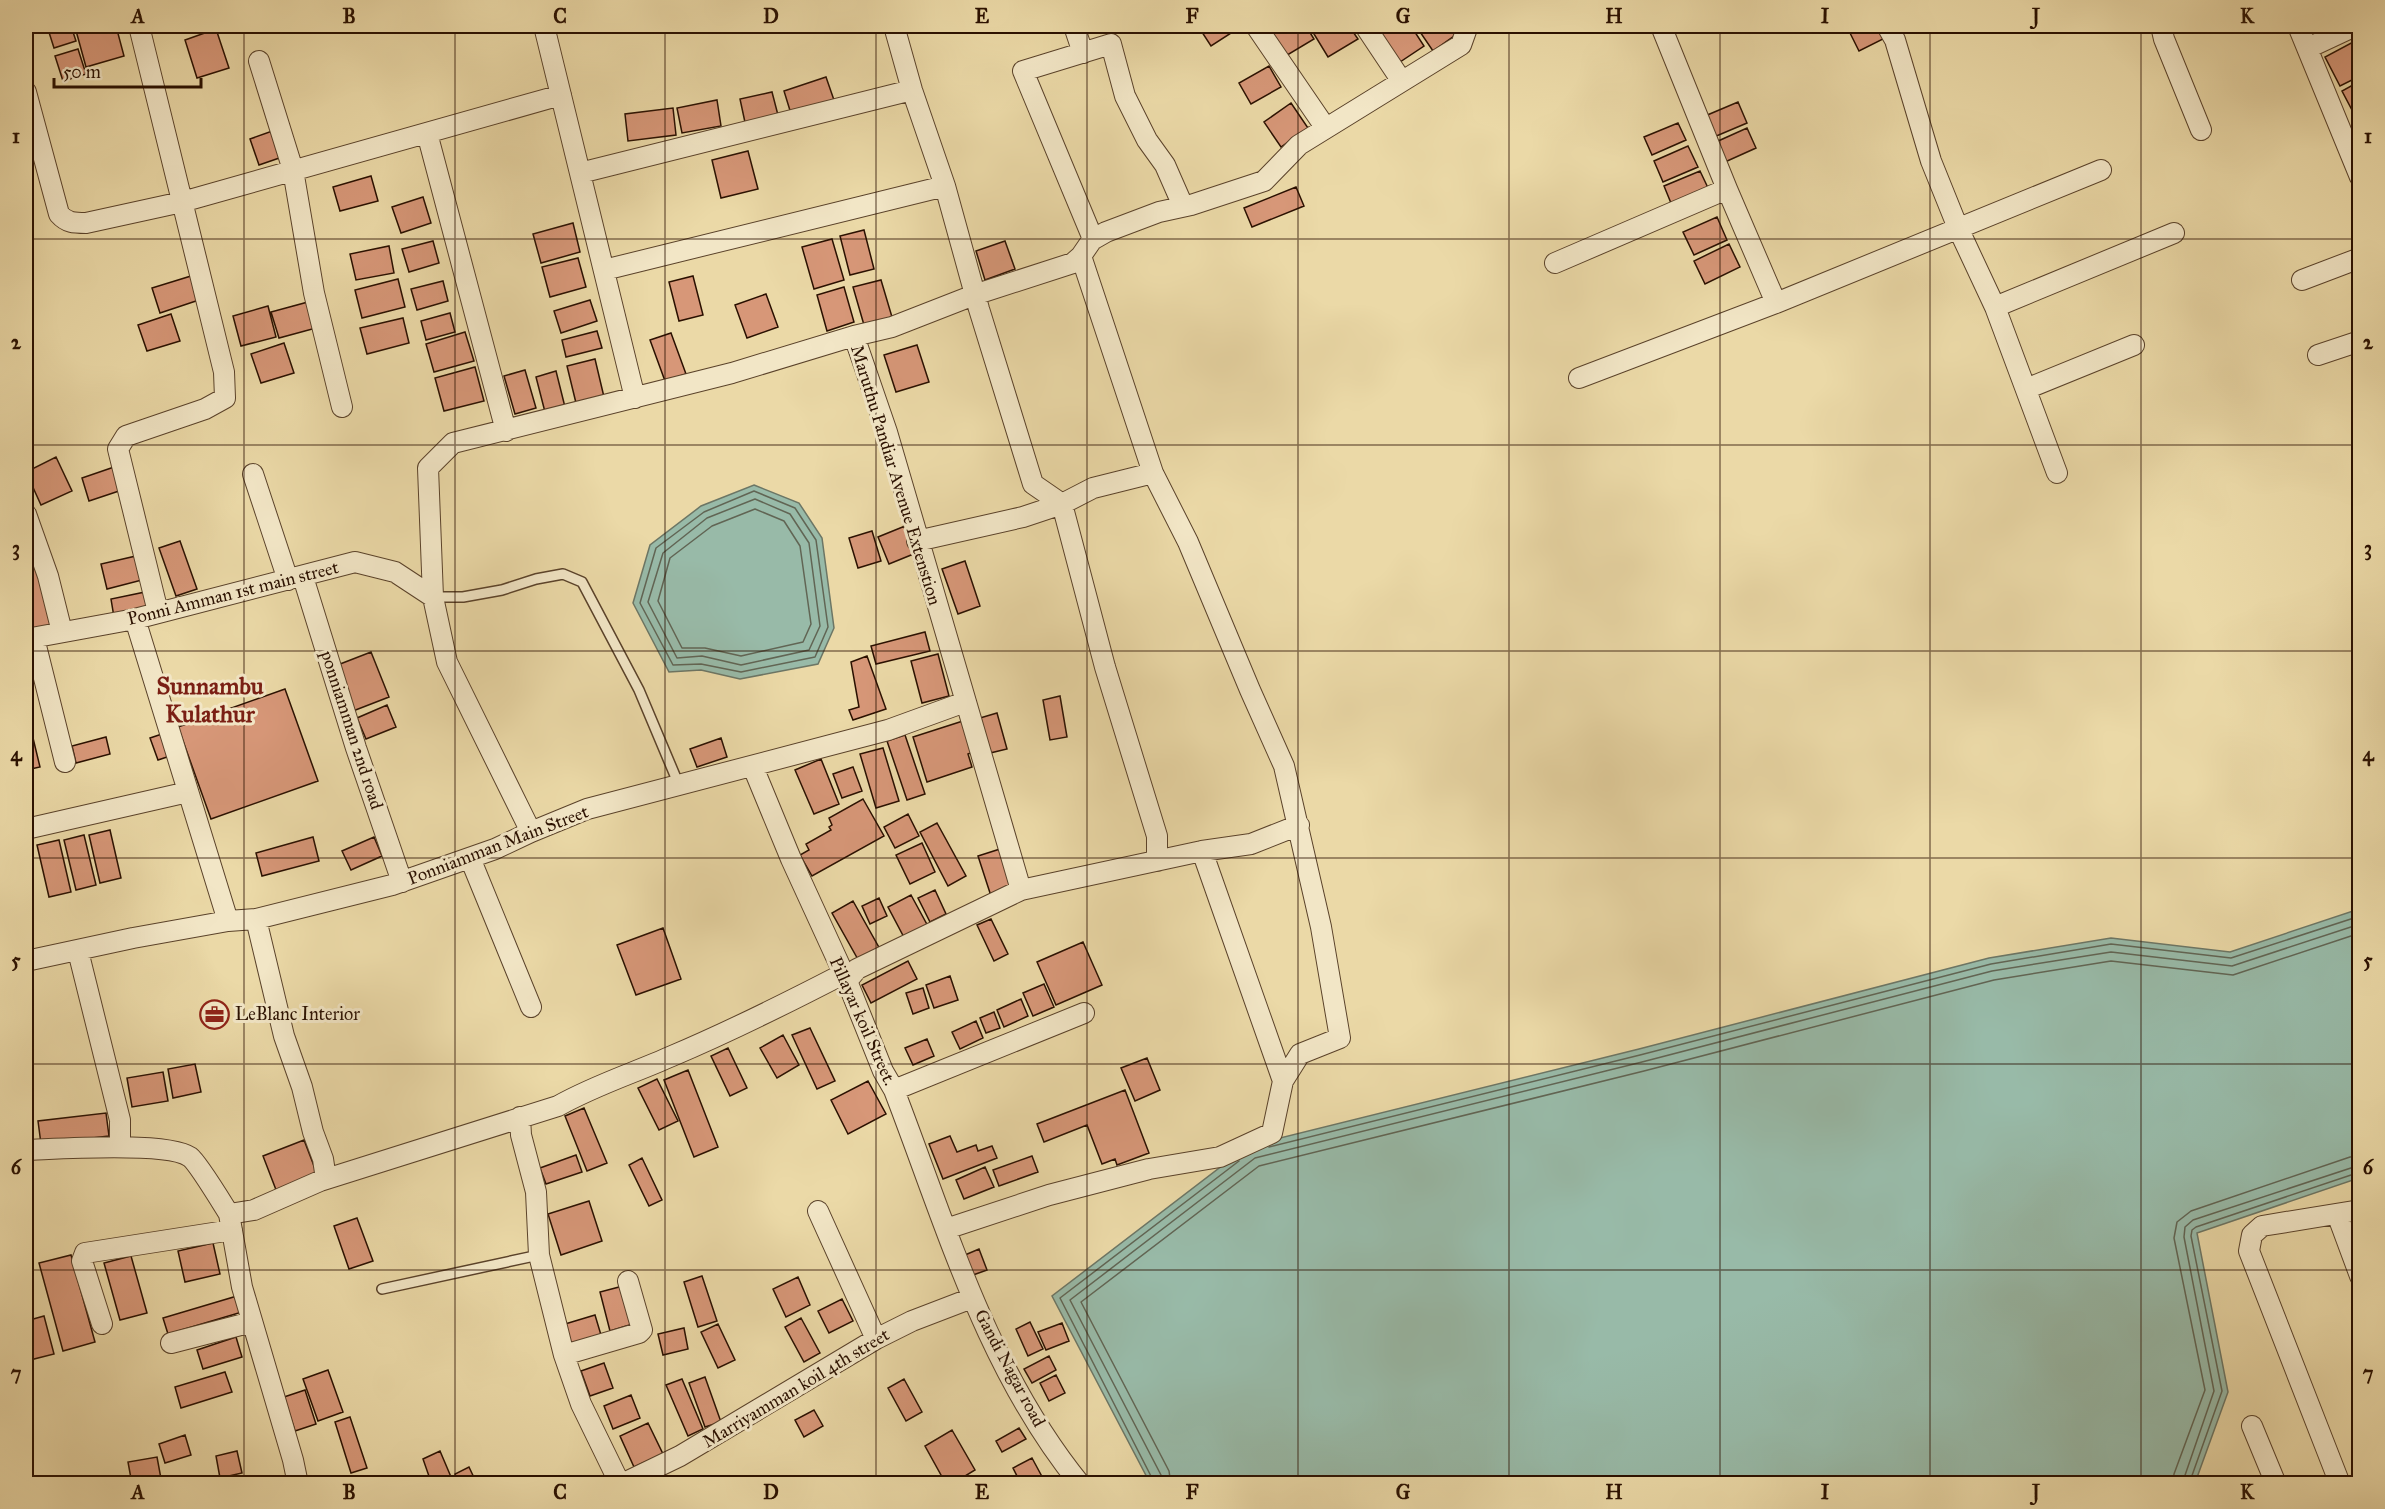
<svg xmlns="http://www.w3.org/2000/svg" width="2385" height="1509" font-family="'IM FELL Great Primer',serif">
  <rect width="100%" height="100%" fill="#ebd9a7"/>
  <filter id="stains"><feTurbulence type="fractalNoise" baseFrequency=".00333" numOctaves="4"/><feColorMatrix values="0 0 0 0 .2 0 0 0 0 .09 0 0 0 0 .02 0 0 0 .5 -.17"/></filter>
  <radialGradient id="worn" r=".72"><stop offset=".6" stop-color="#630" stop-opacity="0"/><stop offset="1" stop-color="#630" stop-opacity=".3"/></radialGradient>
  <path fill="#98baa8" stroke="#6c7665" stroke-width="1.5" d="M754,485L799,503L822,538L834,628L818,664L740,679L701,670L669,672L633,603L650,545L701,506Z
    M2359,909V1178L2197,1233L2228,1392L2195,1483H1150L1052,1296L1248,1146L1639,1049L1989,958L2111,938L2230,952Z"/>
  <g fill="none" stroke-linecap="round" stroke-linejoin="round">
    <path stroke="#616554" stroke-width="1.5" d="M754,491L795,508L816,540L828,627L815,657L741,672L701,664L673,665L640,603L656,548L704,512Z
      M755,499L790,514L809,543L820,626L809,650L741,665L702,656L677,658L648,602L663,553L707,518Z
      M755,509L784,521L800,546L811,624L803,642L741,656L705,648H682L658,601L670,558L712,526Z
      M1269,1147L1640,1055L1991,964L2111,944L2231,958L2360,916
      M1155,1484L1060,1298L1239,1161
      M1162,1484L1161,1475L1070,1300L1255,1158L1642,1062L1992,971L2111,952L2232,966L2360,924
      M1171,1484L1169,1471L1081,1302L1259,1166L1644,1071L1994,980L2111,961L2233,975L2360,933
      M2173,1484L2174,1474L2205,1390L2174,1238L2177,1222L2191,1211L2350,1157L2360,1156
      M2182,1484L2214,1391L2184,1237L2185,1227L2193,1220L2360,1165
      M2189,1484L2222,1391L2191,1236L2192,1230L2196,1227L2360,1172"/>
  </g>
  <path fill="#d79778" stroke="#2a1000" stroke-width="1.5" d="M47,26H71L76,41L54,48Z
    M81,26H116L124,56L86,67L75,27Z
    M1198,26H1242L1211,46Z
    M1270,26H1306L1314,39L1284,57L1266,28Z
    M1328,26H1349L1358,39L1328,57L1314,34Z
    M1374,26H1411L1424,46L1397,64Z
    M1416,26H1457L1461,31L1433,51Z
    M1855,26H1878L1885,38L1859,51L1848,29Z
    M2314,26H2339L2319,36Z
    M216,29L229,68L197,78L185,40Z
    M2355,41L2360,50V76L2340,86L2325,57Z
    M78,49L86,74L63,81L55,56Z
    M1269,66L1281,87L1251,104L1239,83Z
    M826,77L835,103L792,117L784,91Z
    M2360,81V106L2352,110L2342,91Z
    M772,92L779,119L746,127L740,99Z
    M717,100L721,126L682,133L677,108Z
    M1738,102L1747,123L1714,137L1705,116Z
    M1291,103L1308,128L1281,147L1264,122Z
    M673,108L676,135L628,141L625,114Z
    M1678,123L1686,140L1652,155L1644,137Z
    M1747,128L1756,148L1725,162L1716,142Z
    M278,129L288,155L259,165L250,139Z
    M1688,146L1698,167L1663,182L1654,161Z
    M748,151L758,189L721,198L712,160Z
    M1700,171L1710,192L1673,208L1664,186Z
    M371,176L378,201L340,211L333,187Z
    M1296,187L1304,206L1252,227L1244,208Z
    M423,197L431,223L401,233L392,207Z
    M1717,217L1727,240L1694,255L1683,232Z
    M573,223L580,252L541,263L533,234Z
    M864,230L874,269L850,275L840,236Z
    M832,239L844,280L814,289L802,247Z
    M433,241L439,263L409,272L402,249Z
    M1005,241L1015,269L985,280L976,251Z
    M1729,244L1740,267L1705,284L1694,261Z
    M389,246L394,273L356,280L350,254Z
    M578,258L586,287L550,297L542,267Z
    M191,276L199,300L160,313L152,288Z
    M693,276L703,315L679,321L669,282Z
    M398,279L405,307L362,318L355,290Z
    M881,280L892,317L864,325L853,287Z
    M443,281L448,301L417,310L411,289Z
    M844,287L854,322L827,331L817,295Z
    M766,294L778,327L747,338L735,305Z
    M590,300L597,321L561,333L554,311Z
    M308,302L316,328L279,338L271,312Z
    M268,306L276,337L241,346L233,316Z
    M450,313L455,332L426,340L421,321Z
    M171,314L180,341L147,351L138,325Z
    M403,318L409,343L367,354L360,328Z
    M597,331L602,348L566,357L562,340Z
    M465,332L474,361L434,372L426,344Z
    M671,333L686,374L665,381L650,340Z
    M284,343L294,373L261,383L251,354Z
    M917,345L929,382L896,392L884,355Z
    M595,359L604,397L576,403L567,366Z
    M475,367L484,401L444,411L435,378Z
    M525,370L536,408L515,414L504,376Z
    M556,371L565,407L545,412L536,377Z
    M56,457L72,491L41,505L26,472Z
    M117,466L125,489L89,501L82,478Z
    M905,526L916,553L889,564L878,537Z
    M872,531L881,561L858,568L849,538Z
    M180,541L197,589L176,596L159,548Z
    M32,543L60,625L26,632V545Z
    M136,556L142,580L107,589L101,564Z
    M965,561L980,606L958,614L942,569Z
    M150,591L154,609L114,617L111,599Z
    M925,632L930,651L876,664L871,646Z
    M371,652L389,697L353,711L335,666Z
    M938,654L949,696L922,703L911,661Z
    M867,656L886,709L853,720L849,710L859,707L851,662Z
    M285,689L318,781L211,819L178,727Z
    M1060,696L1067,737L1050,740L1043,700Z
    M387,705L396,727L366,739L357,718Z
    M997,713L1007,749L990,753L980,718Z
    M966,720L976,751L968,754L972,767L927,782L913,737Z
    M162,734L170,756L158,760L150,738Z
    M905,735L925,794L907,800L887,741Z
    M106,737L110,754L76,763L72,746Z
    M33,738L40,767L26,770V740Z
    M721,738L727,757L697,767L690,749Z
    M883,748L899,801L876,808L860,754Z
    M821,759L839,804L814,814L795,770Z
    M853,767L862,791L842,798L833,774Z
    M863,799L884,836L812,876L800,855L809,850L806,844L831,830L829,827L832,825L829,818Z
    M908,814L919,836L895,848L884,827Z
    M937,823L966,876L948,886L920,832Z
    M110,830L121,878L100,883L89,835Z
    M84,835L96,885L76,890L64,840Z
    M313,837L319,861L262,876L256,853Z
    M374,837L382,856L351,870L342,851Z
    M59,840L71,892L49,897L37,845Z
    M922,843L935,872L910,884L896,855Z
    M1000,849L1014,888L991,896L978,856Z
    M935,890L946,914L930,922L918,898Z
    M911,895L930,930L907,943L888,907Z
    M879,898L887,916L870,924L862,906Z
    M853,901L881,951L860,963L832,913Z
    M991,919L1008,954L994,961L977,925Z
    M663,928L681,979L636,995L617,945Z
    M1083,942L1102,985L1056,1005L1037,962Z
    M908,961L917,979L871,1003L862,985Z
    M950,976L958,1000L934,1008L926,985Z
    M1044,984L1054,1007L1033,1016L1023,993Z
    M923,988L929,1008L913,1014L906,993Z
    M1021,999L1028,1016L1004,1027L997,1010Z
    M994,1012L1000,1028L986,1033L980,1018Z
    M976,1021L983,1038L960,1049L952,1032Z
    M810,1028L835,1081L817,1089L792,1035Z
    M783,1035L799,1065L777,1078L760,1048Z
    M927,1039L934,1056L913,1065L905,1048Z
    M728,1048L747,1088L730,1096L711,1056Z
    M26,1052L32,1083L26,1084Z
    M1147,1058L1160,1090L1135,1101L1121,1068Z
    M195,1064L201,1092L173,1098L168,1069Z
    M688,1070L718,1147L694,1157L664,1080Z
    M163,1072L168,1101L132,1107L127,1078Z
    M657,1079L678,1121L659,1130L638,1088Z
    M868,1081L886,1114L848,1134L831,1100Z
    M1125,1090L1149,1153L1117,1165L1115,1159L1102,1164L1087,1125L1044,1142L1037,1124Z
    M584,1108L607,1163L587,1171L565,1116Z
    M106,1113L109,1136L41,1144L38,1121Z
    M950,1136L957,1152L976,1145L978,1151L992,1146L997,1158L943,1179L929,1144Z
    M304,1140L319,1179L278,1195L263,1156Z
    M576,1155L582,1172L546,1184L540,1168Z
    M1032,1156L1038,1172L999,1186L993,1170Z
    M642,1158L662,1200L649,1206L629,1165Z
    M985,1167L994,1187L964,1199L956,1180Z
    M589,1201L602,1241L561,1255L548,1214Z
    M357,1218L373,1261L349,1269L334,1226Z
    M213,1243L220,1274L185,1282L178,1251Z
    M979,1249L987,1270L973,1275L965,1255Z
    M71,1255L95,1342L63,1351L39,1263Z
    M131,1256L147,1313L120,1320L104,1263Z
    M702,1276L717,1321L698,1327L684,1282Z
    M798,1277L810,1305L786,1317L773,1289Z
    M623,1286L636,1323L610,1331L600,1292Z
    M237,1296L242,1312L168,1334L163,1318Z
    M842,1299L853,1321L829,1333L818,1311Z
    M595,1315L601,1335L571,1344L565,1324Z
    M44,1316L54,1354L30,1360L26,1344V1321Z
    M801,1318L820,1353L804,1362L785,1327Z
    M1030,1322L1043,1349L1028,1356L1016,1329Z
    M1062,1323L1069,1341L1046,1350L1038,1332Z
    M718,1324L735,1360L718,1368L701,1332Z
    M684,1328L688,1349L663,1355L658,1334Z
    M236,1337L242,1357L203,1369L197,1350Z
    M1049,1356L1056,1370L1032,1383L1024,1369Z
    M604,1363L613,1388L590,1396L581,1371Z
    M328,1370L343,1412L318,1421L303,1379Z
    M225,1372L232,1392L181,1408L175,1387Z
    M1056,1375L1065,1393L1049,1401L1040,1383Z
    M705,1377L721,1422L705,1427L689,1383Z
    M682,1379L703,1429L688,1436L666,1385Z
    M904,1379L922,1412L906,1421L888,1388Z
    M305,1390L316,1424L295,1431L284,1397Z
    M26,1393L30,1414L26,1415Z
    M631,1395L640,1418L613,1429L604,1406Z
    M814,1410L823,1426L804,1437L795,1420Z
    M350,1417L367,1468L351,1473L335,1422Z
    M648,1423L663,1454L634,1467L620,1436Z
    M1019,1428L1026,1439L1002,1452L996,1441Z
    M952,1430L975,1470L952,1484H946L925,1446Z
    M185,1435L191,1455L165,1463L159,1444Z
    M237,1451L242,1473L220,1478L216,1456Z
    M440,1451L454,1484H428L431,1482L423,1459Z
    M157,1457L162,1484H132L128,1462Z
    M1032,1458L1046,1484H1021L1013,1468Z
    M469,1467L477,1484H459L455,1474Z
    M350,1478L352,1484H334Z"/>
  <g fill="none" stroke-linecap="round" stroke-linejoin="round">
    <defs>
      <path id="lane" d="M433,597H463L502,590L536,579L563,574L582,582L639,690L679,785
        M382,1289L539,1255"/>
      <path id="street" d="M139,26L224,372L225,398L205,409L126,436L118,449L158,612
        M544,26L635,398
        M894,26L912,90L945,186L979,309L1033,484L1062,504L1105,667L1157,836V861
        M1074,26L1083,53
        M1256,26L1325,127
        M1365,26L1401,80
        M1661,26L1727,189L1776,303
        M1887,26L1895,40L1931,161L1958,228L1995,307L2057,473
        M2161,26L2164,39L2201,130
        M2298,26L2360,177
        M2308,48L2355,26
        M259,61L293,170L314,293L342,407
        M26,92L59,214C67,223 74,223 86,223L182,202L561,95
        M427,133L506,431
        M580,173L912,90
        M1093,239L1023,71L1111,44L1125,96L1147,140L1165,165L1183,206
        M1555,263L1727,189
        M604,270L945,186
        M2302,280L2360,258
        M1995,307L2174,233
        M2318,355L2360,341
        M1579,378L1776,303L2101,170
        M2026,389L2134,345
        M1153,473L1188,542L1250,690L1284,766L1321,927L1340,1038L1300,1054L1283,1081
        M253,474L288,580
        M26,514L48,576L62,632
        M917,541L1023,517L1062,504L1093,488L1153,473L1081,256
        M303,577L356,748L402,882
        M135,619L228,921
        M34,638L65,762
        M26,639L135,619L355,562L395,572L433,597
        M753,767L791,859L847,981L883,1071L894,1090C946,1225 987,1370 1080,1484
        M26,829L188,792
        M531,832L447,662L433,597L428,468L453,443L732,373L854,336
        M470,858L531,1007
        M1021,890L887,432L854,336L892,327L974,295L1073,263L1081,256L1092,240L1106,232L1159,212L1191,205L1264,181L1299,145L1461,45L1466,31L1462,26
        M256,919L284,1036L302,1087L313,1132L323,1159L326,1179
        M78,951L120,1120V1147
        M26,961L133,938L228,921L256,919L392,885L495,849L531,832L587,809L888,730L965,702
        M847,981L857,969L1021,890L1202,851
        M894,1090L1084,1013
        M520,1117L521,1135L536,1192L539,1255L564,1355L581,1404L620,1484
        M26,1150C57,1149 167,1141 190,1157C198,1163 222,1203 229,1214L254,1210L320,1181L558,1106C595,1085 634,1073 672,1056C731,1031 787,1003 843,974
        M818,1211L876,1339
        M229,1214L242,1287L293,1460L298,1484
        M2337,1214L2360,1276
        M946,1229L1049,1195L1149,1169L1220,1157L1272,1133L1283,1081L1202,851L1251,844L1299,825
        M102,1324L82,1261L85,1253L232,1230
        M171,1343L252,1322
        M564,1355L639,1333L642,1330L628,1281
        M2252,1426L2276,1484
        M622,1484L680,1456L876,1339L912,1321L972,1298
        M2340,1484L2249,1251L2252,1235L2262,1226L2360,1210"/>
    </defs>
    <use href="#lane" stroke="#5a422a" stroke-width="12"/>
    <use href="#street" stroke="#5a422a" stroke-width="22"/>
    <use href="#lane" stroke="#f2e6c6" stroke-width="9"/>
    <use href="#street" stroke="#f2e6c6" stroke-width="20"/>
  </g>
  <path fill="none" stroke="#2a1000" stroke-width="1.5" stroke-opacity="0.55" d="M244,26V1484M455,26V1484M665,26V1484M876,26V1484M1087,26V1484M1298,26V1484M1509,26V1484M1720,26V1484M1930,26V1484M2141,26V1484M26,239H2360M26,445H2360M26,651H2360M26,858H2360M26,1064H2360M26,1270H2360"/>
  <defs>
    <symbol id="office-ring" viewBox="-11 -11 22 22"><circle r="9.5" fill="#f2e6c6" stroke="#8f2418" stroke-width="1.5"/><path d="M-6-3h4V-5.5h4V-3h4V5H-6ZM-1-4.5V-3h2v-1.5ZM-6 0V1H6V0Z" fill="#8f2418"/></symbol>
  </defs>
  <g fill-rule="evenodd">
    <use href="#office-ring" x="198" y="998" width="33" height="33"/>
  </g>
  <g text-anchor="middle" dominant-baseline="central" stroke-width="6" stroke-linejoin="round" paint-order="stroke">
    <g font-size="18" fill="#2a1000" stroke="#f2e6c6">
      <text transform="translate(896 475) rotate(73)">Maruthu Pandiar Avenue Extenstion</text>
      <text transform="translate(233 593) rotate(-14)">Ponni Amman 1st main street</text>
      <text transform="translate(352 730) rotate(72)">ponniamman 2nd road</text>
      <text transform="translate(498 845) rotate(-21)">Ponniamman Main Street</text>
      <text transform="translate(863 1021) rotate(66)">Pillayar koil Street.</text>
      <text transform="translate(1010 1368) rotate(62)">Gandi Nagar road</text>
      <text transform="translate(796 1388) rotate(-31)">Marriyamman koil 4th street</text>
    </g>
    <g font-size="18" fill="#2a1000" stroke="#f2e6c6" text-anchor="start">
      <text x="235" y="1014">LeBlanc Interior</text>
    </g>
    <g font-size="24" font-weight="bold" fill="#7a1f14" stroke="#f2e6c6">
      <text x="210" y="686">Sunnambu<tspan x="210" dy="28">Kulathur</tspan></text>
    </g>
  </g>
  <rect width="2385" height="1509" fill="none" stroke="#ebd9a7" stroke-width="66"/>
  <path d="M54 78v9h147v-9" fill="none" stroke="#2a1000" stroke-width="3"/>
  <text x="63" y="78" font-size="18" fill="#2a1000" stroke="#f2e6c6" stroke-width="4.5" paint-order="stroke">50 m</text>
  <rect x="33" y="33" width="2319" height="1443" fill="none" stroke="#2a1000" stroke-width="2"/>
  <g font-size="20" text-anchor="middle" font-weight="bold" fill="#2a1000">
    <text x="138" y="23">A</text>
    <text x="349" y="23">B</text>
    <text x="560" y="23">C</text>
    <text x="771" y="23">D</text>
    <text x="982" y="23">E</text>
    <text x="1192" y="23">F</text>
    <text x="1403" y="23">G</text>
    <text x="1614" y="23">H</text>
    <text x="1825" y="23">I</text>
    <text x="2036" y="23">J</text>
    <text x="2247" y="23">K</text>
    <text x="16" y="143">1</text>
    <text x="2368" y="143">1</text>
    <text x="16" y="349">2</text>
    <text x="2368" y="349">2</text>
    <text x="16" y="555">3</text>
    <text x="2368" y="555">3</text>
    <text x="16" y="761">4</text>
    <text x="2368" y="761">4</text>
    <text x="16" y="967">5</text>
    <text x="2368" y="967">5</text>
    <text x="16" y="1174">6</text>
    <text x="2368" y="1174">6</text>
    <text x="16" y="1380">7</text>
    <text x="2368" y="1380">7</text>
    <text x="138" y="1499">A</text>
    <text x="349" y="1499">B</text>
    <text x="560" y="1499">C</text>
    <text x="771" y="1499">D</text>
    <text x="982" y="1499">E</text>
    <text x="1192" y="1499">F</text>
    <text x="1403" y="1499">G</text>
    <text x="1614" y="1499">H</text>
    <text x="1825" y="1499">I</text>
    <text x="2036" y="1499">J</text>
    <text x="2247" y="1499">K</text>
  </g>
  <rect width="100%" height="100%" filter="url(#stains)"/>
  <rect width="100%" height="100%" fill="url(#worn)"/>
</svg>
